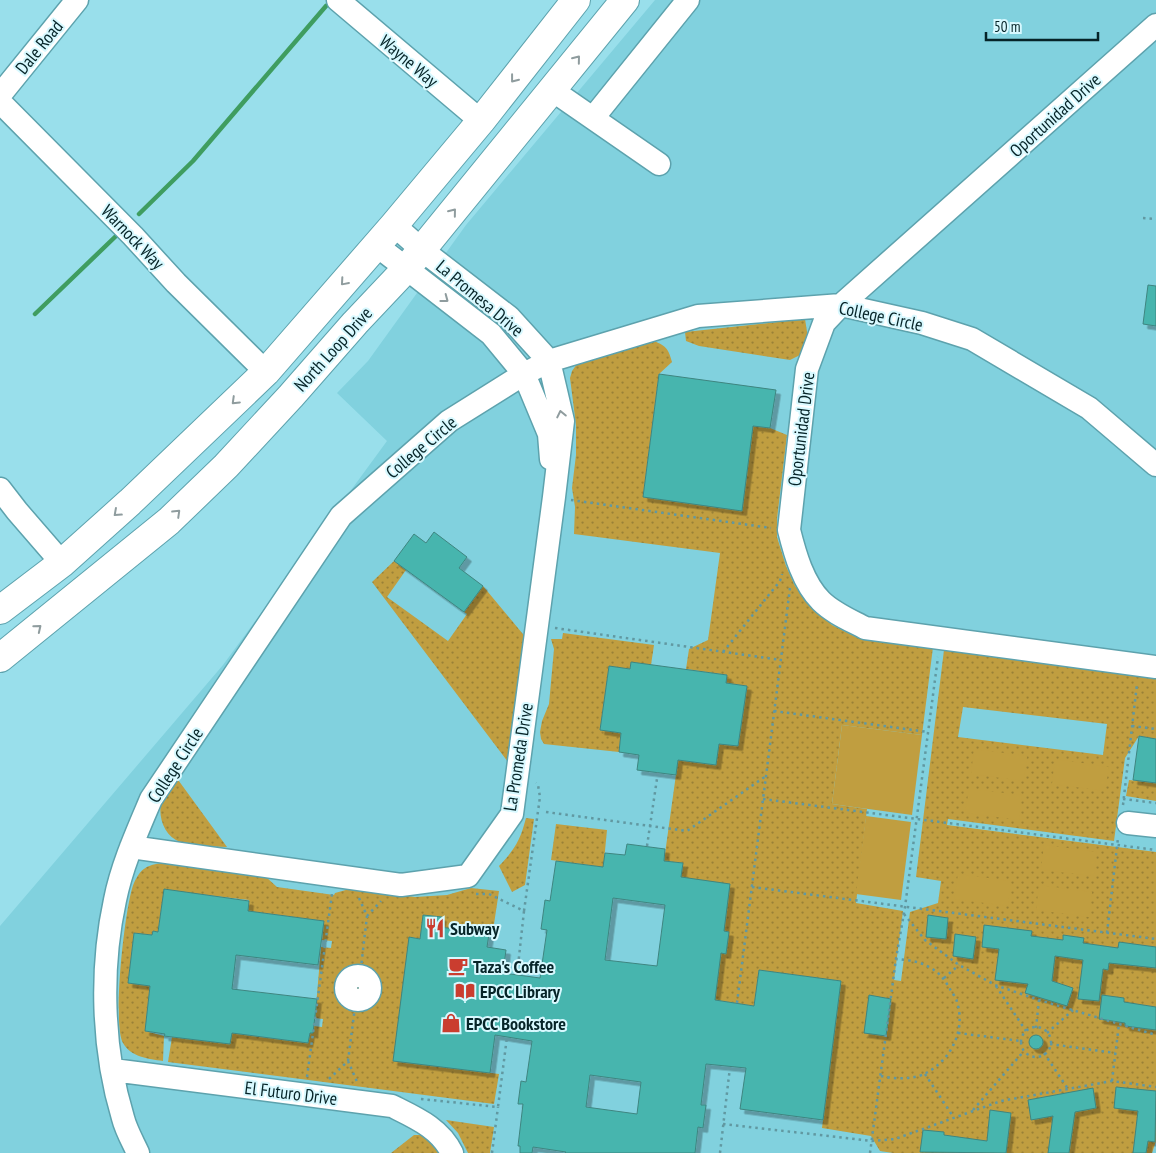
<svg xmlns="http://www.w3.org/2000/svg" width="1156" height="1153" font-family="'PT Sans Narrow',sans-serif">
  <defs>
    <pattern id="green-dots" width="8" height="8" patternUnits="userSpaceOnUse" patternTransform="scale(1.25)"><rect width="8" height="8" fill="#c09e40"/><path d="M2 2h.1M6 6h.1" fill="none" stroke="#9a8136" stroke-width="1.8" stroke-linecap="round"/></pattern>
    <filter id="shadow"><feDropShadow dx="4.5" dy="4.5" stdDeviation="0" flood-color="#0004"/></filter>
  </defs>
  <rect width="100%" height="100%" fill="#99dfeb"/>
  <path fill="#81d1de" d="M655,0H1156V1153H0V926L223,665L387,441L337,393L368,361L466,225Z"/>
  <path fill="url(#green-dots)" fill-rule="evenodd" d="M805,319L808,338L802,354L790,360L699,346L686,341L685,332Z
    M649,339C664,345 668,346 672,362L659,374L643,497L742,510L753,426L770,428L787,435L777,519V537L786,566L795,586L818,612L832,625L852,635L877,641L933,647L922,735L842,725L832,804L867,809L856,903L903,911L894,980L901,981L910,912L938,903L941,881L916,877L944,650L1156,677V739L1139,736L1125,758L1114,841L948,819L947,825L1156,852V1141L1152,1153H893L880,1151L871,1136L822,1128L841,981L759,970L754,1006L715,1000L719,953H726L729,932L721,931L668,876L669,870L682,871L683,863L664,861L678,760L716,765L719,744L738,746L747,686L726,683L727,675L686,669L689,649L708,640L720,553L574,534L575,507L572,488L576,455V425L570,378L572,371L577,364ZM963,707L1107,724L1103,755L958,737ZM870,996L891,999L886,1036Z
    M394,561L406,570L387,597L448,641L467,614L464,612L483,586L527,639L508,762L372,582Z
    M563,633L654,645L651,665L631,662L630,669L609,667L600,730L621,733L619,752L544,744L541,739L540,732L542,721L549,704L554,649L551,639H562Z
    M176,777L227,847C211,846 195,847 180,842C163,836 156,813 163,796C165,790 172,783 176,777Z
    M1129,780L1156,783V801L1126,796Z
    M526,818L534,819L525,885L512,892L499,866C515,849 520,841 526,818Z
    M556,824L607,830L604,861L617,869L551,860Z
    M163,863L266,877L277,887L334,895L335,893L353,888L415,897L447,895L471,888L499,891L494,924H490L489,934L440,927L442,917L423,915L420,939L410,937L394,1061L499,1074L494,1104L168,1062L172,1037L230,1044L232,1033L308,1043L310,1033L314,1026L322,1027L323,1019L315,1018L321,947L331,948L332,941L322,940L324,921L248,911L249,900L164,890L158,932L153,931L152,935L134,933L128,983L150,986L145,1031L164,1036L163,1061C148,1059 131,1057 123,1043C112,1025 125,903 134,883C141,868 147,865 163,863Z
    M446,1120L494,1127L490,1153H468L458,1133Z
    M414,1135H429L442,1153H391Z"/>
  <path fill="#c09e40" d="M842,725L922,735L912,815L832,804Z
    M974,749L1027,756L1024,781L971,774Z
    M1055,759L1109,767L1105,791L1052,784Z
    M969,789L1022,795L1019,820L965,813Z
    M866,816L911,822L901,900L856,894Z
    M1044,845L1097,852L1094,876L1041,870Z
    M958,874L1011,881L1008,906L954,899Z
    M1039,885L1092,892L1089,917L1036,910Z"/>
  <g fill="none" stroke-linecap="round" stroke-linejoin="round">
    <path stroke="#3f9d60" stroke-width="4.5" d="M139,214L193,161L326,6
      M35,314L116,236"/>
  </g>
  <path fill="#46b5ae" stroke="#3f8580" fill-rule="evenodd" filter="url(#shadow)" d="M1148,285L1156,286V326L1143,324Z
    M659,374L776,390L770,428L753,426L742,511L643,497Z
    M434,532L467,557L459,568L483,586L464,612L394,561L414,534L426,543Z
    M631,662L727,675L726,683L747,686L738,746L719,744L716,765L678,760L676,775L637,770L639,755L619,752L621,733L600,730L609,666L630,669Z
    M1139,736L1156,739V783L1133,780Z
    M627,844L665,849L664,861L683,863L681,877L730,884L724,931L729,932L726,954L721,953L715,1000L754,1006L759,970L841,981L823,1120L740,1109L746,1068L706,1064L701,1105H706L703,1128L698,1127L695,1153H565L566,1152L533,1147L532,1153H520V1146H518L523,1104H518L521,1081L526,1082L532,1041L495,1035L490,1073L393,1061L409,937L420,939L423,915L442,917L440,927L489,934L487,947L506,950L503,973L540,978L547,930L541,929L545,900L550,901L556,861L603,867L605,853L625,855ZM613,898L665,905L657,966L605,960ZM590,1075L641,1082L637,1114L586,1107Z
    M164,889L249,901L248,911L324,921L318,965L236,955L232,989L317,999L313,1033H310L308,1043L232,1033L230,1044L164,1036L165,1034L145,1031L150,986L128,983L134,933L152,935L153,931L158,932Z
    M928,915L948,918L946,939L926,937Z
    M984,925L1032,931L1031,936L1063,940V935L1084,938L1083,943L1118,948L1119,942L1156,947V968L1109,963L1108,970L1103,969L1099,1001L1078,999L1083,960L1055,956L1052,981L1073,988L1067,1006L1025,993L1028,984L995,980L999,949L982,947Z
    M955,934L976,937L973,959L953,956Z
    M869,995L891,999L886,1036L864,1033Z
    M1102,995L1124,998V1002L1156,1007V1030L1125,1026V1023L1099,1019Z
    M1029 1042a7 7 0 1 1 14 0a7 7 0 1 1-14 0Z
    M1116,1087L1156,1091L1155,1142L1148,1141L1146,1153H1133L1138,1111L1114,1108Z
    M1093,1088L1096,1108L1075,1112L1069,1153H1048L1053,1116L1031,1120L1028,1100Z
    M990,1110L1011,1113L1006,1153L920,1152L923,1130L944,1132V1135L987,1141Z"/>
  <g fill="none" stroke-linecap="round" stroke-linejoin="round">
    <defs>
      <path id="minor" d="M338,0L481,121
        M1156,25L841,305L824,323L807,369L789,530C795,554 803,583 821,601C833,613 850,620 865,628L1156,667
        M552,90L659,164
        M0,95L77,0
        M0,102L133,236L176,283L266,372
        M593,118L688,0
        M376,245L491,334L524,374L549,434L551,459
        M0,489L17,511L62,563
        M1128,823L1156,826
        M131,847L401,885L468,876L512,814L554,497L563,421L549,361L509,317L422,250L394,225
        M346 988a12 12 0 1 1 24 0a12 12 0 1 1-24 0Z
        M113,1070L392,1106C416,1118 440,1128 452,1153
        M138,1153C133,1142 126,1130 123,1118C102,1049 100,969 115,900C122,865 137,832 151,799L341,516L449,421L524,374L549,361L698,316L841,305L922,323L972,339L1089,408L1156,465"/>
      <path id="major" d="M0,610L62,563L130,502L266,372L394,225L481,121L576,0
        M0,658L169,521L226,466L291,396L355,323L406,269L625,0"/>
    </defs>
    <use href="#minor" stroke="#5da2ad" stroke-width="25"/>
    <use href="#major" stroke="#5da2ad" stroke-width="30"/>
    <path stroke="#6198a1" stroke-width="2.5" stroke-dasharray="2.5 4" stroke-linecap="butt" d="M1143,218L1156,219
      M571,500L771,528
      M555,628L781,660
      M723,652L780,581L782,574
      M774,711L928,732
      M1132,726L1156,729
      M763,799L1156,850
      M1123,799L1156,803
      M1123,805L1137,684
      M546,812L687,831L766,776
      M647,846L658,772
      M752,887L1156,939
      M476,894H489L524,911L517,975
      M359,898L367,916L381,901
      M524,911L540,797L538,785L536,783
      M904,914L925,940L959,965L995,985L1039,1000L1156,1035
      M1107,933L1118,838
      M360,976L367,916
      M944,978L959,965
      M996,986L1026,1031
      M737,1003L790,588
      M1021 1042a15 15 0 1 1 30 0a15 15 0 1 1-30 0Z
      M1036,1028L1039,1000
      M958,1033L1021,1041
      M1047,1033L1073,1010
      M1050,1044L1115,1053
      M1044,1053L1068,1089
      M348,1061L356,999
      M925,1074L954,1118
      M881,1076C895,1079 913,1080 926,1073C951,1060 966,1030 957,1002C956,997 952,993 950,989C945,980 939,972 929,967C919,961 907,960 896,959
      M307,1077L332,894
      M329,1079L348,1061L358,1084
      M1112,1081L1119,1024
      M421,1099L498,1107L507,1037
      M973,1110L1024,1051
      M723,1124L872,1141L895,1139L1001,1101L1112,1081L1156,1087
      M492,1153L498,1107
      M720,1153L730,1067
      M870,1153L896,959L905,907L938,657"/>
    <use href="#minor" stroke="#fff" stroke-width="22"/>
    <use href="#major" stroke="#fff" stroke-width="28"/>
  </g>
  <defs><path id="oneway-chevron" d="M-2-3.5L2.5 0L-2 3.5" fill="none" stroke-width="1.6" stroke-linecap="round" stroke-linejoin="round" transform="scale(1.25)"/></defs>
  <g stroke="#8f9c9e">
    <use href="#oneway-chevron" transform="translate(577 59) rotate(-51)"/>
    <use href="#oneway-chevron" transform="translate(514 79) rotate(128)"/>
    <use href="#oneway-chevron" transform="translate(453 212) rotate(-51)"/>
    <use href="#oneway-chevron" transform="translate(344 282) rotate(131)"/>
    <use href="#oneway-chevron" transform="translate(445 299) rotate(37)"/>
    <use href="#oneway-chevron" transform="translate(235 401) rotate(136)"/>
    <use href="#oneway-chevron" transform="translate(561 414) rotate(-102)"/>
    <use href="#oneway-chevron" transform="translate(117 513) rotate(138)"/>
    <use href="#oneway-chevron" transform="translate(177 513) rotate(-44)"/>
    <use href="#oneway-chevron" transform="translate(38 628) rotate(-39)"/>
  </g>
  <defs>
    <symbol id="restaurant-bare" viewBox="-9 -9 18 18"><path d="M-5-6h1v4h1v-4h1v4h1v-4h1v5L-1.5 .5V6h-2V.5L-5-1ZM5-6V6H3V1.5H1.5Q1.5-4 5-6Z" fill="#ca3d2f" stroke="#d8f9ff" stroke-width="2.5" paint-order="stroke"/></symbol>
    <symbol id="cafe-bare" viewBox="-9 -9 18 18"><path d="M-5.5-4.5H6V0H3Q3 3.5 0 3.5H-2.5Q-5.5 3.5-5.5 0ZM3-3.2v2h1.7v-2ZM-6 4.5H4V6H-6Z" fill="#ca3d2f" stroke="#d8f9ff" stroke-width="2.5" paint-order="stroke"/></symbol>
    <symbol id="library-bare" viewBox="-9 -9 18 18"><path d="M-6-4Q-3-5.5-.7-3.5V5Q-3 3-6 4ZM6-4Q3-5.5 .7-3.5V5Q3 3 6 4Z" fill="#ca3d2f" stroke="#d8f9ff" stroke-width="2.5" paint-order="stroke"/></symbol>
    <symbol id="shop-bare" viewBox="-9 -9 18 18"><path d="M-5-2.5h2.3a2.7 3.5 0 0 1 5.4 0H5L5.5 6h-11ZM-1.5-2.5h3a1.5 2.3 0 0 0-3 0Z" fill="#ca3d2f" stroke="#d8f9ff" stroke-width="2.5" paint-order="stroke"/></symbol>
  </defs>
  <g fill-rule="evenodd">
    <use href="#restaurant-bare" x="421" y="914" width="28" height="28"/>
    <use href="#cafe-bare" x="444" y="952" width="28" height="28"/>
    <use href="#library-bare" x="451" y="977" width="28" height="28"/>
    <use href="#shop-bare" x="437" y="1009" width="28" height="28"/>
  </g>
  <g text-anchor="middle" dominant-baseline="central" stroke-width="4" stroke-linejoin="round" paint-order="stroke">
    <g font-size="18" fill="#062428" stroke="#d8f9ff">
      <text transform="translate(39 47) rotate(-51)">Dale Road</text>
      <text transform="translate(409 61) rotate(40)">Wayne Way</text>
      <text transform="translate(1055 115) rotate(-42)">Oportunidad Drive</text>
      <text transform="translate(133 237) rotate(46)">Warnock Way</text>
      <text transform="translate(480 298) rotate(40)">La Promesa Drive</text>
      <text transform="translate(881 316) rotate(12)">College Circle</text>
      <text transform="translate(333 349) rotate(-48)">North Loop Drive</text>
      <text transform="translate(801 429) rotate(-83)">Oportunidad Drive</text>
      <text transform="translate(421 447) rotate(-40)">College Circle</text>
      <text transform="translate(518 757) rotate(-81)">La Promeda Drive</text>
      <text transform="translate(175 765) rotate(-57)">College Circle</text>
      <text transform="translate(291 1093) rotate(7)">El Futuro Drive</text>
    </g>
    <g font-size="18" font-weight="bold" fill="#062428" stroke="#d8f9ff" text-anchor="start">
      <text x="450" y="928">Subway</text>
      <text x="473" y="966">Taza's Coffee</text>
      <text x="480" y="991">EPCC Library</text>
      <text x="466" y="1023">EPCC Bookstore</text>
    </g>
  </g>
  <path d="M986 32v8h112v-8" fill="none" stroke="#062428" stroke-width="2.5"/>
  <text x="994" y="32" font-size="15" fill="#062428" stroke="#d8f9ff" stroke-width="4" paint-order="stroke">50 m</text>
</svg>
